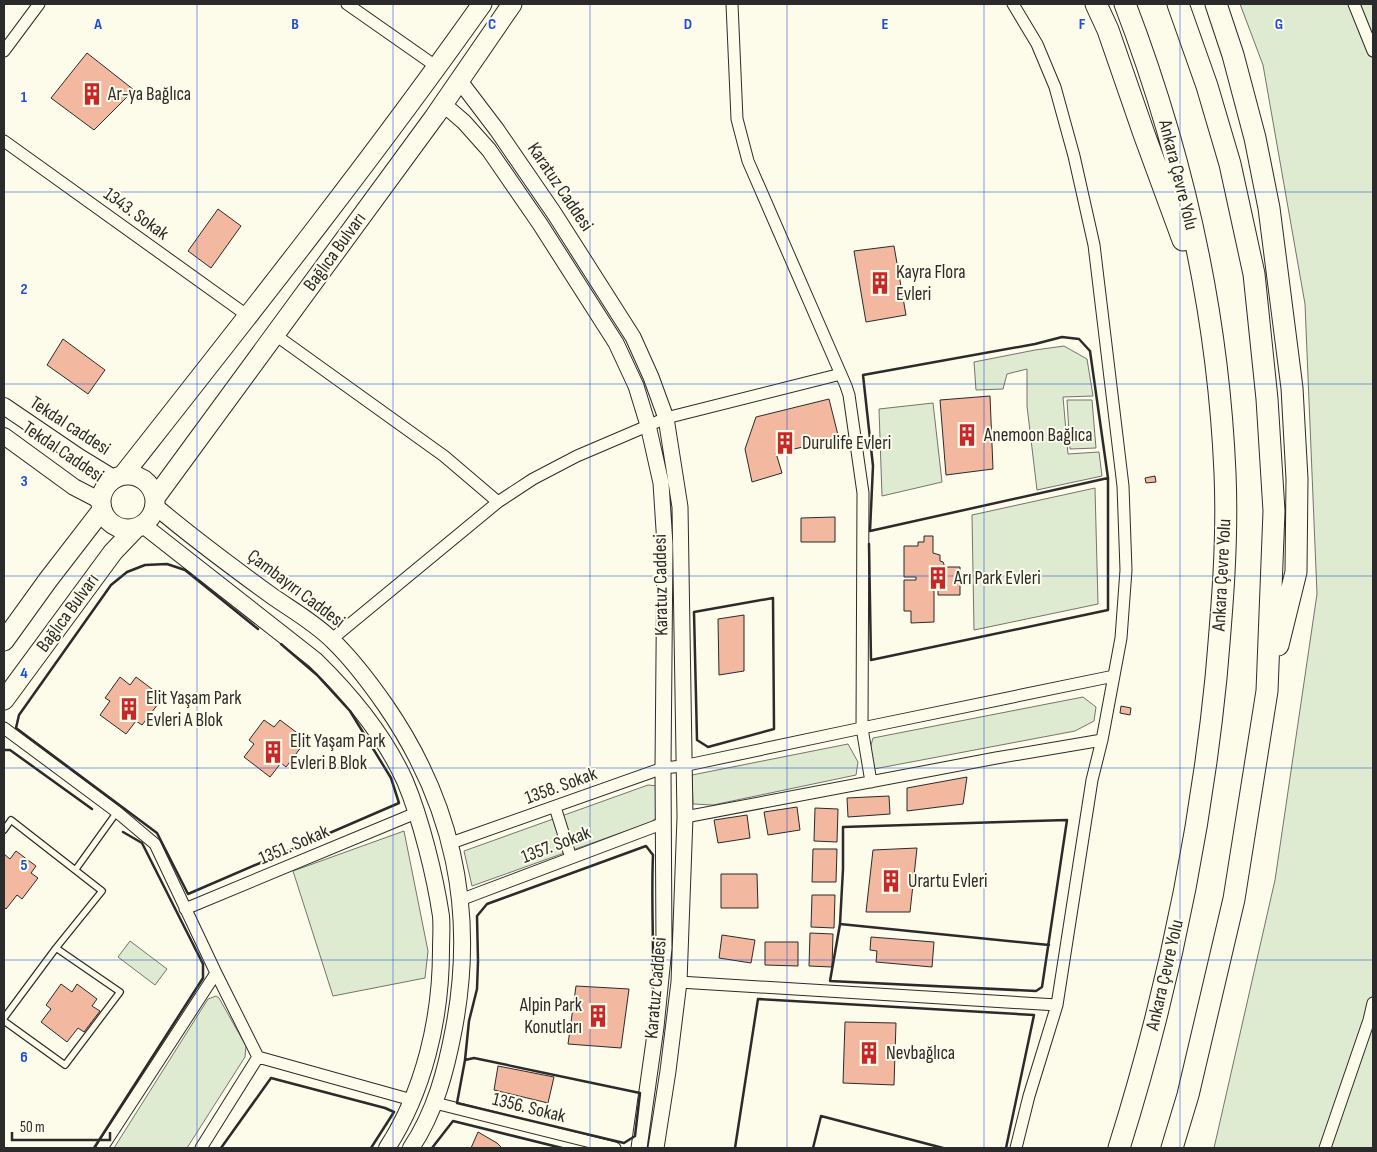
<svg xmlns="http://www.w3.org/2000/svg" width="1377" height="1152" font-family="'Sofia Sans Condensed',sans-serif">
  <rect width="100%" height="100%" fill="#fdfbea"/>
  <path fill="#deebd1" stroke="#74746e" d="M1240,4H1373V1148H1214L1275,880L1317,594L1305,304L1263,65Z
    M1064,346L1087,359L1093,396L1063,397L1068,454L1099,452L1102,476L1037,490L1027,406V369L1007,374L1003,389L976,390L974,362L1035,350Z
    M1067,400H1092L1096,448L1070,449Z
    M933,403L942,482L882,496L879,409Z
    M1095,488L1098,604L974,630L972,515Z
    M1083,697L1096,707L1094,721L1075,731L874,769L869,752L873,738Z
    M848,744L858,762L856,775L713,805L693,804L692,775Z
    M648,785L658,786L660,815L651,822L472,886L464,851Z
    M404,831L428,951L425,978L333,996L293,871Z
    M130,941L167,969L155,985L118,957Z
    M216,996L219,998L246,1046L245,1057L187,1148H114L208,999Z"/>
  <path fill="#f2b8a0" stroke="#2b2b2b" d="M87,53L134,90L94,130L51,98Z
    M218,209L241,226L211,268L188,251Z
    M894,246L906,315L866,322L854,251Z
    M63,339L105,370L88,394L47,365Z
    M990,396L993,469L946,475L940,400Z
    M829,399L839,439L776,453L782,473L752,482L745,449L756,417Z
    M1155,476L1156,482L1146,483L1145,478Z
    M835,517V542H801V518Z
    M924,536H933V553L940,555V561L943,562L945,567H960V595H938V586H934V622L911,623V611H904V580H916V577H904V546H918V542H924Z
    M744,615V671L719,675L718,619Z
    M120,677L130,685L136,677L156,692L151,698L158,704L142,725L136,721L126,734L100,715L110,701L105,698Z
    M1121,706L1131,708L1130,715L1120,713Z
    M264,720L274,727L280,720L300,735L295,741L302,746L286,767L281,763L270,777L244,757L254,744L249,740Z
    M967,777L963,804L907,811V788Z
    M889,796L890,814L848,817L847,798Z
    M797,807L800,830L768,835L764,812Z
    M815,808L838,809L837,842L814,841Z
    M747,815L750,838L718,843L714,820Z
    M917,848L910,912H866L873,850Z
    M813,849H837L836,882H812Z
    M16,851L36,866L31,873L38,878L22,899L17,895L6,909L4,907V854L10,859Z
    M721,874H757L758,908H721Z
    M812,895H835L834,928L811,927Z
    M810,933L833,934L832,967L809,966Z
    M722,935L755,940L751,963L719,958Z
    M871,937L934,942L932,967L876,962L877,951L870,950Z
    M765,942H798V966L765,965Z
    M61,984L72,992L77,984L97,999L92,1006L100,1011L84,1032L78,1028L67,1042L41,1022L51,1009L46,1005Z
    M576,986L629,989L621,1048L568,1044Z
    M845,1022L896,1023L894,1085L843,1083Z
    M498,1066L554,1077L548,1103L494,1090Z
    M478,1132L497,1143L502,1148H471Z"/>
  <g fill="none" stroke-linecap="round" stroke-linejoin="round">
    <defs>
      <path id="service" d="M4,830L11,820L102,891L56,948L4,1018
        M76,869L117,812
        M4,1021L65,1065L120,992L56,948"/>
      <path id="minor" d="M347,4L437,67
        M1013,4L1037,44L1055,87L1074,156L1094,245L1123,486L1126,570L1121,638L1102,740L1092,780L1057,1005L1029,1096L1016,1148
        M1354,4L1373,51
        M4,51L39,4
        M4,141L248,316
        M274,334L444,456L498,502
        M332,639L498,502L533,479L577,456L666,418L841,374
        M4,728L117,812L155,844L216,973L258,1057L412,1100
        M871,782L862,728L1114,676
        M555,807L571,858
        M685,817L996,758L1102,740
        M451,843L663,768L683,766L862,728L863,493L849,395L846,386L748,161L737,119L732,4
        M460,900L664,823
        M185,909L416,813
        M679,982L1057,1005
        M435,1103L615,1148
        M102,1148L216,973
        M201,1148L258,1057
        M1325,1148L1369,1020L1373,1003"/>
      <path id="tertiary" d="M459,80L497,130L554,213L633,337L651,377L666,418L680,507L685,817L679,982L668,1071L656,1148
        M442,103L464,122L489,150L540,224L616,343L636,386L648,425L661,483L665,545L663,768L664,948L656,1027L639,1148"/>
      <path id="secondary" d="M4,406L79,457L115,479
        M4,436L74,487L101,501
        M155,506C193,538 232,567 272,596C292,610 315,623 332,640C352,659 370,683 386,706C454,805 476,911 454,1028C446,1071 435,1112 411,1148
        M143,525L315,660C350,694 385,737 405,781C421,819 435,876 441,916C442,927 441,939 441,950C441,1019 424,1091 387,1148"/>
      <path id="primary" d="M101 502a27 27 0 1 1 54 0a27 27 0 1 1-54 0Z
        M123,475C245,320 368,165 482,4
        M155,498L435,116L512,4
        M4,641L48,580L102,510
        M4,700L113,552L135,529"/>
      <path id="motorway" d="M1096,4L1108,30L1144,134L1183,240
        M1216,4L1233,55L1255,138L1269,208L1292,388L1297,479L1296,572L1278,645
        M1119,1148C1167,995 1200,837 1216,678C1222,610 1228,541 1225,473C1218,312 1182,153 1125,4
        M1172,1148L1188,1095L1234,899L1267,691L1274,511L1267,399L1254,274L1230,164L1207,86L1178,4"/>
    </defs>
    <use href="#service" stroke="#2b2b2b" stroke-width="8"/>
    <use href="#minor" stroke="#2b2b2b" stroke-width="13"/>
    <use href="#tertiary" stroke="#2b2b2b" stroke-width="17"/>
    <use href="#secondary" stroke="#2b2b2b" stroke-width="18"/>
    <use href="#primary" stroke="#2b2b2b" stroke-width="21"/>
    <use href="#motorway" stroke="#2b2b2b" stroke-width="23"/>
    <use href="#service" stroke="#fdfbea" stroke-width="5.5"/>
    <use href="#minor" stroke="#fdfbea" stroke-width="11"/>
    <use href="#tertiary" stroke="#fdfbea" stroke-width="15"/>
    <use href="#secondary" stroke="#fdfbea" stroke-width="16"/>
    <use href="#primary" stroke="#fdfbea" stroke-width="19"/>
    <use href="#motorway" stroke="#fdfbea" stroke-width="21"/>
    <path stroke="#2b2b2b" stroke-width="2.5" d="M869,544L871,660L1108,610V478L870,531L873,466L863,375L1035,344L1062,337L1079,339L1090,351L1108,478
      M773,598L774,729L708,747L697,740L694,612Z
      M258,629L185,570L167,564L145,565L127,572L111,585L19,715L16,728L157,833L188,894L399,803L391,778L350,711L317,675L281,644
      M4,750H10L92,809
      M840,924L843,869V827L1067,820L1042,987L1036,991L830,981L840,924L1049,945
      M474,1058L640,1093L635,1136L624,1143L457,1103L465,1060Z
      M465,1060L469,1021L477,989L478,961L477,916L487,904L646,846L653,855C651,900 654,946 653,991
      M94,1148L203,978V964L142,843L123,832
      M221,1148L271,1078L385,1108L394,1112L371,1148
      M432,1148L453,1121L562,1148
      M735,1148L758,999L1034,1015L1006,1148
      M813,1148L821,1116L943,1148"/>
  </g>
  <path fill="none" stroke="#1d4ed8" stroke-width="1" stroke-opacity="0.55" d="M197,4V1148M393,4V1148M590,4V1148M787,4V1148M984,4V1148M1180,4V1148M4,192H1373M4,384H1373M4,576H1373M4,768H1373M4,960H1373"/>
  <defs>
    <symbol id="building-bare" viewBox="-9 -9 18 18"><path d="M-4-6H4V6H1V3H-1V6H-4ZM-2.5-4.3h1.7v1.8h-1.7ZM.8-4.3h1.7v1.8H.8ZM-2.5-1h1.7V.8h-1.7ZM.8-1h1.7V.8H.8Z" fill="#c62828" stroke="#fdfbea" stroke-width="2.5" paint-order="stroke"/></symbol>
  </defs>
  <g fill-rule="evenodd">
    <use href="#building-bare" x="76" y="78" width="32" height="32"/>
    <use href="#building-bare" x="864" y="267" width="32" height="32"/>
    <use href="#building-bare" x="951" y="419" width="32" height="32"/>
    <use href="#building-bare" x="769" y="427" width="32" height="32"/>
    <use href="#building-bare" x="922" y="562" width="32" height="32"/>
    <use href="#building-bare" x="113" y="693" width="32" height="32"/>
    <use href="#building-bare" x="257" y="736" width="32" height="32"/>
    <use href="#building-bare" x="875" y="865" width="32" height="32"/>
    <use href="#building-bare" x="582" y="1000" width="32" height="32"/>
    <use href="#building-bare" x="853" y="1037" width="32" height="32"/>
  </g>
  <g text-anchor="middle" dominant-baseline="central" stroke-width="4" stroke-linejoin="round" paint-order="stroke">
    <g font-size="19" fill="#2b2b2b" stroke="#fdfbea" text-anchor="start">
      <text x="108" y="94">Ar-ya Bağlıca</text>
      <text x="896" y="272">Kayra Flora<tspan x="896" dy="22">Evleri</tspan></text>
      <text x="984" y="435">Anemoon Bağlıca</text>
      <text x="802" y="443">Durulife Evleri</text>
      <text x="954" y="578">Arı Park Evleri</text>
      <text x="146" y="698">Elit Yaşam Park<tspan x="146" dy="22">Evleri A Blok</tspan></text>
      <text x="290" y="741">Elit Yaşam Park<tspan x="290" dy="22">Evleri B Blok</tspan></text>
      <text x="908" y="881">Urartu Evleri</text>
      <text x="582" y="1005" text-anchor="end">Alpin Park<tspan x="582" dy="22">Konutları</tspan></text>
      <text x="886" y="1053">Nevbağlıca</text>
    </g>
    <g font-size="19" fill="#2b2b2b" stroke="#fdfbea">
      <text transform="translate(1178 175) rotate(76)">Ankara Çevre Yolu</text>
      <text transform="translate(560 187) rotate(56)">Karatuz Caddesi</text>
      <text transform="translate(136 214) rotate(36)">1343. Sokak</text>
      <text transform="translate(335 252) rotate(-54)">Bağlıca Bulvarı</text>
      <text transform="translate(70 426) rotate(33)">Tekdal caddesi</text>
      <text transform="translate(63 452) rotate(34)">Tekdal Caddesi</text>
      <text transform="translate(1222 575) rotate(-87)">Ankara Çevre Yolu</text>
      <text transform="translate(661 585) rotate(-91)">Karatuz Caddesi</text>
      <text transform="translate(296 589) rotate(37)">Çambayırı Caddesi</text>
      <text transform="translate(68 613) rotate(-54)">Bağlıca Bulvarı</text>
      <text transform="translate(561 786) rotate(-20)">1358. Sokak</text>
      <text transform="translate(294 845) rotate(-23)">1351. Sokak</text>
      <text transform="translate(556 845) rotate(-21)">1357. Sokak</text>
      <text transform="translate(1165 975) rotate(-77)">Ankara Çevre Yolu</text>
      <text transform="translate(656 988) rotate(-85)">Karatuz Caddesi</text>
      <text transform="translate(529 1108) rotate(14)">1356. Sokak</text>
    </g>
  </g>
  <g font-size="16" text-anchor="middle" font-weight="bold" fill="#1d4ed8" stroke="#fdfbea" stroke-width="4" stroke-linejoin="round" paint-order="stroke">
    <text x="98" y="29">A</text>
    <text x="295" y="29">B</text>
    <text x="492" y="29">C</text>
    <text x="688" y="29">D</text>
    <text x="885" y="29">E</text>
    <text x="1082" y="29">F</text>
    <text x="1279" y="29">G</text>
    <text x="24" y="102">1</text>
    <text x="24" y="294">2</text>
    <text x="24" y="486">3</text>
    <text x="24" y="678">4</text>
    <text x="24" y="870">5</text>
    <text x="24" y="1062">6</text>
  </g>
  <rect width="1377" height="1152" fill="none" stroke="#2b2b2b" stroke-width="10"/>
  <path d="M12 1132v8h98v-8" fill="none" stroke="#2b2b2b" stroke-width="2.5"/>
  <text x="20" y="1132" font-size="15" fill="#2b2b2b" stroke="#fdfbea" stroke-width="4" paint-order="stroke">50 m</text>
</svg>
